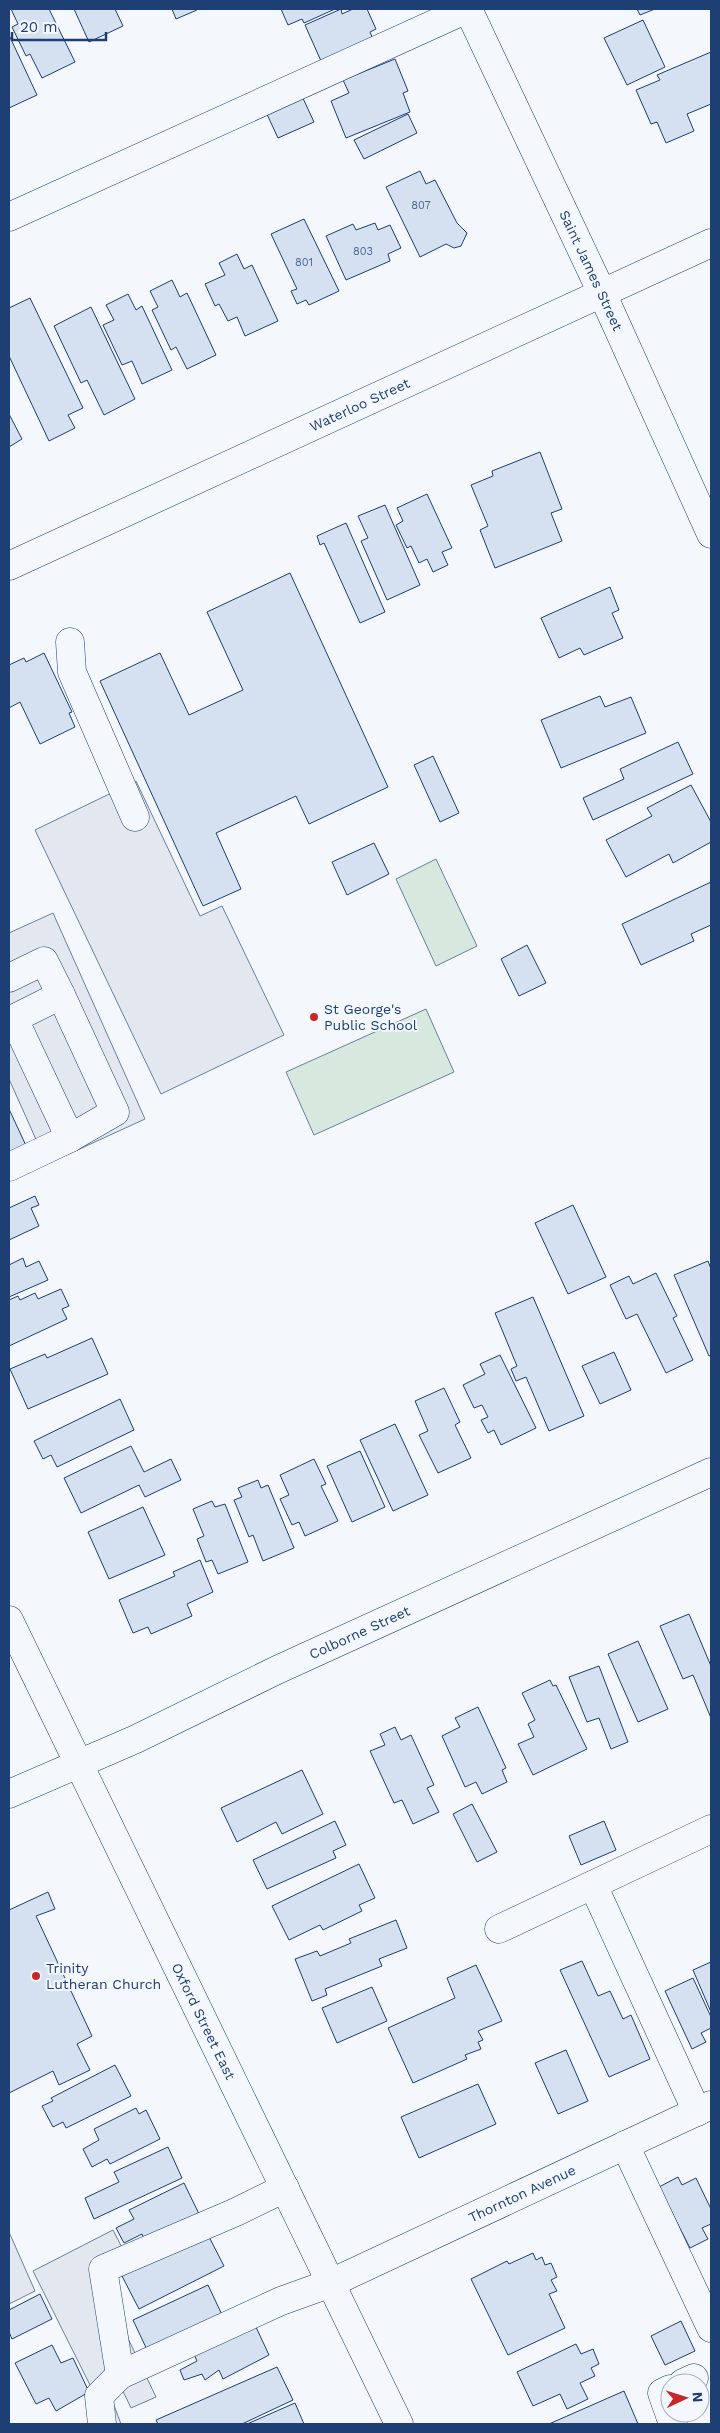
<svg xmlns="http://www.w3.org/2000/svg" width="720" height="2433" font-family="'Work Sans',sans-serif">
  <rect width="100%" height="100%" fill="#f4f7fb"/>
  <path fill="#d7e8df" stroke="#687fa3" d="M436,859L477,946L436,966L396,879Z
    M426,1009L454,1072L314,1135L286,1072Z"/>
  <path fill="#e3e8f0" stroke="#687fa3" d="M136,781L200,916L222,906L284,1035L161,1094L35,830Z
    M53,913L145,1119L47,1164L9,1079V933Z
    M113,2230L133,2269L103,2286L156,2397L131,2408L121,2387L109,2392L121,2424H94L95,2395L33,2271Z
    M9,2232L35,2291L9,2304Z"/>
  <path fill="#d5e0f0" stroke="#1d3f73" d="M11,9H49L75,62L42,78L30,54L26,56L12,27L18,24Z
    M74,9H115L123,26L89,42Z
    M172,9H196L197,10L176,19Z
    M281,9H335L304,23L302,19L288,25Z
    M341,9L342,14L353,9H367L376,29L370,32L373,39L321,61L305,25Z
    M637,9H655L640,15Z
    M643,20L665,67L627,85L604,38Z
    M9,35L37,95L9,108Z
    M711,52V104L687,114L694,131L666,143L657,122L651,124L636,90L660,80L657,75Z
    M395,59L408,91L403,93L410,112L346,138L331,101L349,93L343,80Z
    M301,94L314,122L278,138L265,110Z
    M408,114L417,133L364,159L354,140Z
    M420,171L426,184L435,180L457,223L467,233L461,246L454,248L446,244L420,257L386,187Z
    M304,219L339,291L309,305L306,300L297,304L291,291L297,289L271,234Z
    M375,223L378,230L390,225L401,248L388,254L390,261L346,280L326,236L353,224L356,230Z
    M237,254L244,269L252,265L278,321L245,336L237,317L228,321L219,304L215,306L205,284L225,275L219,263Z
    M172,280L180,297L187,293L216,355L187,369L176,347L171,350L152,310L158,307L150,291Z
    M128,294L136,310L142,306L172,370L142,384L132,361L122,365L103,325L114,320L106,305Z
    M30,298L83,408L68,415L75,428L49,441L9,356V308Z
    M91,307L135,399L104,415L87,380L81,383L54,326Z
    M9,414L22,439L9,447Z
    M540,452L562,509L551,513L562,541L495,568L480,530L488,526L471,485L493,476L492,471Z
    M427,494L452,548L442,552L448,565L433,572L427,559L419,563L411,546L407,548L396,525L403,521L397,508Z
    M385,505L420,585L387,600L361,541L368,538L358,516Z
    M346,523L385,612L360,623L324,543L320,545L317,536Z
    M290,573L388,787L309,824L296,796L216,833L241,889L203,906L100,681L160,653L189,715L243,690L207,612Z
    M610,587L619,610L612,613L623,638L584,655L580,648L559,658L541,618Z
    M44,653L72,712L69,713L75,727L40,744L20,702L9,708V665L24,658L26,662Z
    M600,696L605,707L631,697L646,733L561,768L541,720Z
    M678,742L693,774L593,820L583,798L624,779L620,769Z
    M433,756L459,813L440,822L414,765Z
    M691,785L711,822V842L673,863L669,854L626,877L606,840L652,816L647,808Z
    M374,843L389,874L347,895L332,862Z
    M711,882V925L691,934L694,941L641,965L622,924Z
    M527,945L546,983L519,996L501,959Z
    M9,1109L28,1150L9,1160Z
    M35,1196L39,1205L31,1208L39,1226L9,1240V1208Z
    M573,1205L606,1277L568,1294L535,1223Z
    M23,1258L26,1267L39,1261L48,1280L9,1297V1265Z
    M708,1261L711,1269V1355L709,1356L674,1275Z
    M656,1273L677,1316L673,1318L693,1360L666,1373L637,1314L626,1319L610,1285L629,1276L633,1284Z
    M61,1289L69,1306L62,1309L67,1319L9,1346V1300L18,1296L20,1300L35,1293L38,1299Z
    M533,1297L584,1416L549,1431L526,1377L516,1381L511,1369L517,1366L495,1313Z
    M92,1338L108,1374L28,1409L10,1369L45,1354L47,1358Z
    M614,1352L631,1390L600,1404L582,1366Z
    M500,1355L536,1428L501,1445L494,1430L488,1433L481,1420L488,1417L482,1405L474,1408L463,1385L485,1374L480,1364Z
    M444,1388L460,1422L455,1425L471,1458L438,1473L419,1435L428,1431L415,1401Z
    M120,1399L134,1430L57,1467L51,1455L43,1459L34,1441Z
    M395,1424L428,1495L393,1511L360,1440Z
    M131,1446L144,1472L171,1459L181,1480L145,1497L139,1485L81,1513L64,1478Z
    M360,1451L385,1507L352,1522L327,1466Z
    M314,1459L326,1484L321,1486L338,1521L305,1536L299,1522L292,1525L280,1499L289,1495L280,1475Z
    M258,1480L261,1488L268,1485L294,1548L263,1561L253,1535L249,1537L234,1500L242,1497L238,1488Z
    M212,1501L215,1507L225,1504L248,1562L218,1574L212,1560L206,1562L197,1539L204,1536L193,1509Z
    M143,1507L165,1555L109,1579L88,1532Z
    M200,1560L213,1592L187,1604L192,1616L151,1634L148,1627L133,1633L119,1600L175,1576L173,1572Z
    M689,1614L711,1666V1718L693,1675L683,1679L660,1626Z
    M638,1641L668,1709L638,1722L608,1654Z
    M599,1666L628,1742L611,1749L599,1718L587,1722L569,1677Z
    M550,1680L553,1686L556,1685L587,1749L533,1775L518,1744L534,1737L528,1724L535,1720L522,1693Z
    M478,1707L506,1768L502,1770L507,1782L482,1794L476,1782L465,1787L442,1736L460,1727L455,1718Z
    M395,1727L401,1740L411,1735L434,1785L427,1788L439,1812L413,1824L402,1800L394,1803L370,1751L385,1745L380,1734Z
    M302,1770L323,1814L282,1834L276,1822L237,1842L221,1808Z
    M472,1804L497,1852L477,1862L453,1814Z
    M335,1821L346,1845L333,1851L336,1858L267,1889L253,1860Z
    M604,1821L616,1850L581,1865L569,1836Z
    M359,1864L375,1898L359,1905L362,1911L323,1930L320,1925L289,1940L272,1906Z
    M48,1892L55,1909L36,1916L92,2036L77,2044L90,2070L59,2085L53,2071L9,2093V1910Z
    M396,1920L407,1948L379,1959L382,1966L325,1989L327,1995L312,2001L295,1959L317,1951L320,1956L351,1943L349,1939Z
    M582,1961L598,1996L610,1991L623,2019L631,2015L650,2059L609,2077L560,1970Z
    M711,1962V2012L693,1970Z
    M476,1965L502,2021L478,2031L483,2040L478,2042L481,2049L465,2055L467,2059L413,2083L388,2028L455,1998L447,1978Z
    M693,1978L711,2017V2028L701,2033L706,2042L692,2049L665,1991Z
    M372,1987L387,2021L337,2043L322,2008Z
    M566,2050L588,2101L558,2114L535,2063Z
    M115,2065L131,2096L66,2128L63,2122L53,2127L42,2106L53,2101L51,2098Z
    M478,2084L496,2124L419,2158L401,2117Z
    M136,2108L139,2114L146,2110L160,2139L110,2164L107,2159L92,2167L83,2149L99,2140L94,2129Z
    M168,2147L182,2178L94,2219L85,2198L119,2182L114,2172Z
    M678,2177L682,2185L696,2178L711,2209V2224L702,2228L708,2239L690,2248L659,2187Z
    M184,2183L200,2216L146,2243L142,2234L124,2243L116,2228L134,2219L129,2210Z
    M207,2233L224,2266L139,2309L122,2276Z
    M533,2253L536,2260L542,2257L545,2265L551,2263L557,2277L551,2280L557,2291L549,2294L565,2328L508,2355L471,2279L507,2261L509,2264Z
    M208,2285L224,2319L149,2354L133,2320Z
    M40,2294L52,2319L12,2339L9,2332V2310Z
    M681,2321L695,2351L665,2365L651,2336Z
    M255,2325L269,2355L223,2379L219,2370L205,2380L202,2374L184,2380L180,2370L197,2361L194,2354Z
    M576,2344L581,2354L593,2349L599,2364L591,2368L595,2376L580,2383L588,2399L567,2409L560,2394L533,2406L517,2372Z
    M52,2345L61,2363L73,2358L89,2392L56,2411L49,2398L36,2404L15,2363Z
    M277,2367L293,2400L242,2424H158L156,2420Z
    M624,2391L638,2424H549Z
    M295,2403L304,2424H247Z"/>
  <g fill="none" stroke-linecap="round" stroke-linejoin="round">
    <defs>
      <g id="minor">
        <path id="s1" d="M468,9L602,293L711,534"/>
        <path d="M9,217L467,9"/>
        <path id="s2" d="M9,566L711,243"/>
        <path d="M70,642L72,672L135,817"/>
        <path d="M9,978L44,961L61,995"/>
        <path d="M14,1019L70,1138"/>
        <path d="M9,1021L61,995L115,1112L70,1138L9,1167"/>
        <path id="s3" d="M9,1794L136,1739L277,1670L711,1472"/>
        <path d="M593,1885L697,2112"/>
        <path d="M499,1929L711,1829"/>
        <path d="M625,2145L711,2328"/>
        <path id="s4" d="M285,2188L236,2212L103,2269L120,2375L281,2301L331,2283L711,2105"/>
        <path d="M683,2383L694,2378"/>
        <path d="M670,2389L662,2393L673,2424"/>
        <path d="M102,2424L99,2396L120,2375"/>
      </g>
      <g id="major">
        <path id="s5" d="M9,1620L399,2424"/>
      </g>
    </defs>
    <use href="#minor" stroke="#1d3f73" stroke-width="29"/>
    <use href="#major" stroke="#1d3f73" stroke-width="29"/>
    <use href="#minor" stroke="#f4f7fb" stroke-width="28"/>
    <use href="#major" stroke="#f4f7fb" stroke-width="28"/>
  </g>
  <g fill="#c62828" stroke="#f4f7fb" stroke-width="2">
    <circle cx="314" cy="1017" r="5"/>
    <circle cx="36" cy="1976" r="5"/>
  </g>
  <g text-anchor="middle" dominant-baseline="central" stroke-width="4" stroke-linejoin="round" paint-order="stroke">
    <g font-size="11" fill="#4b6792">
      <text x="421" y="205">807</text>
      <text x="363" y="251">803</text>
      <text x="304" y="262">801</text>
    </g>
    <g font-size="14" fill="#1d3f73" stroke="#f4f7fb">
      <text stroke="none"><textPath href="#s1" startOffset="289">Saint James Street</textPath></text>
      <text stroke="none"><textPath href="#s2" startOffset="386">Waterloo Street</textPath></text>
      <text stroke="none"><textPath href="#s3" startOffset="386">Colborne Street</textPath></text>
      <text stroke="none"><textPath href="#s5" startOffset="446">Oxford Street East</textPath></text>
      <text stroke="none"><textPath href="#s4" startOffset="748">Thornton Avenue</textPath></text>
    </g>
    <g font-size="14" fill="#1d3f73" stroke="#f4f7fb" text-anchor="start">
      <text x="324" y="1009">St George's<tspan x="324" dy="16">Public School</tspan></text>
      <text x="46" y="1968">Trinity<tspan x="46" dy="16">Lutheran Church</tspan></text>
    </g>
  </g>
  <rect width="720" height="2433" fill="none" stroke="#1d3f73" stroke-width="20"/>
  <g transform="translate(685 2398) rotate(86)"><circle r="24" fill="#f4f7fb" stroke="#9eadc5"/>
  <path d="M0-4L9 19L0 12L-9 19Z" fill="#c62828"/>
  <text y="-8" font-size="14" font-weight="bold" text-anchor="middle" fill="#1d3f73">N</text>
  </g>
  <path d="M12 32v8h94v-8" fill="none" stroke="#1d3f73" stroke-width="2.5"/>
  <text x="20" y="32" font-size="15" fill="#1d3f73" stroke="#f4f7fb" stroke-width="4" paint-order="stroke">20 m</text>
</svg>
